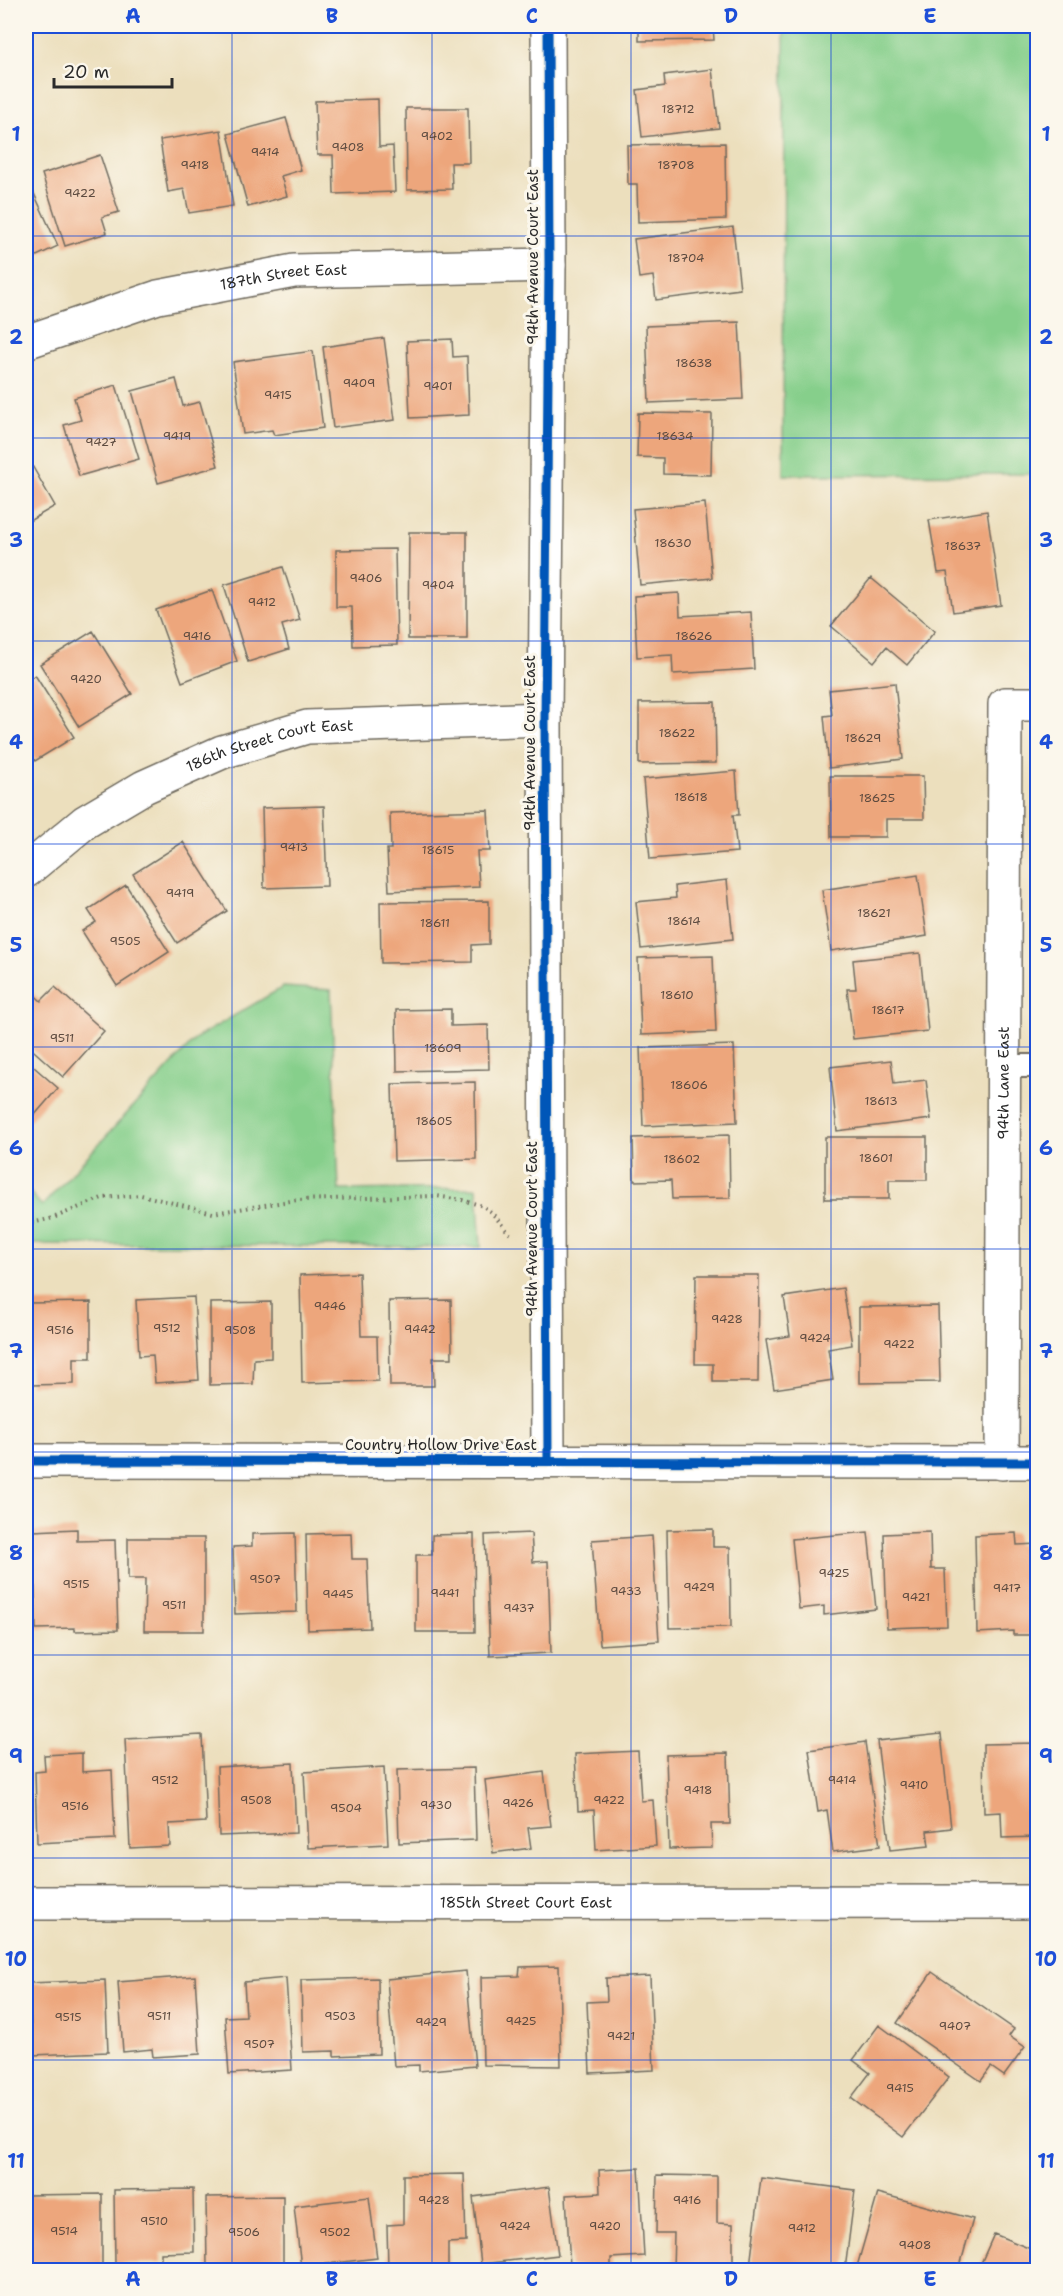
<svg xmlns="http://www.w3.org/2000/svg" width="1063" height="2296" font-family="'Shantell Sans',sans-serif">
  <rect width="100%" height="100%" fill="#fbf7ec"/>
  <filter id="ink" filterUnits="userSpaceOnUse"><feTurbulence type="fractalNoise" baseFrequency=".0167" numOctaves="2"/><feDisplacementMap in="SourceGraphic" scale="12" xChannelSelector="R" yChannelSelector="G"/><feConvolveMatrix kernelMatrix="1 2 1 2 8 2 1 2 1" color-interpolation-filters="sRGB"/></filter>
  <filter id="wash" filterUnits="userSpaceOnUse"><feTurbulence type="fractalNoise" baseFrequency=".008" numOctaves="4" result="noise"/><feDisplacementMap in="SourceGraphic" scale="24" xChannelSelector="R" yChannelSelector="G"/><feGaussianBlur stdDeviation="1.35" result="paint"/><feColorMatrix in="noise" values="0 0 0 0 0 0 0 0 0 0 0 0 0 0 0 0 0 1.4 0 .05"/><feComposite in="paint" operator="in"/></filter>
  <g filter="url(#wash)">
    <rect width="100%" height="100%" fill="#ecdfbd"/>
    <path fill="#86cf8b" stroke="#587d5b" stroke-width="1.5" d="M784,26H1037V474L783,475Z
      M283,987L331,990L339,1190L477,1188L481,1247L26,1244V1188L42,1206L196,1038Z"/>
    <g id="blocks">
      <path fill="#eda67b" d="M639,26H713L714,40L639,41Z
        M712,69L719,128L642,137L637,90L665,86L664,75Z
        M378,99L379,147L393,146L395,192L334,194L333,155H317L315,101Z
        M406,108H468L469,163H451L452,189L407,190Z
        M286,118L301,170L281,176L287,196L248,207L228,134Z
        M221,130L233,206L189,213L184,189L168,192L160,140Z
        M725,143L726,219L638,222L637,184H628L627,145Z
        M100,155L119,212L102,217L107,233L65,246L42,174Z
        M26,176L58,246L26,261Z
        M733,227L740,289L656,300L653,276L639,278L634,239Z
        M739,322L743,399L649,403L646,326Z
        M384,338L395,420L333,428L323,347Z
        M452,339L453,357L467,356L469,415L410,418L407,341Z
        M313,351L323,428L274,435L272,430L243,434L233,362Z
        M176,379L183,406L200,402L218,466L158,483L132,391Z
        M116,385L139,459L79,476L64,425L81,420L74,398Z
        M638,413L712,414L711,475L663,474V458L637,457Z
        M26,455L55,506L26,523Z
        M705,503L712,578L640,585L633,509Z
        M987,511L1001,605L953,612L947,572L938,573L929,520Z
        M409,532H467V639H408Z
        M395,549L397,645L353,646L352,607H336V550Z
        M283,567L300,620L282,625L289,649L248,662L224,585Z
        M871,578L935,631L907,665L886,647L874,662L831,626Z
        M212,590L237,661L182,682L156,610Z
        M679,593L680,616L751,612L754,669L673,674L672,655L637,657L634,596Z
        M93,631L132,694L79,727L40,664Z
        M35,675L74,737L35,761L26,745V681Z
        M895,683L903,759L829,768L824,716L832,715L829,690Z
        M715,702L716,763L639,764V703Z
        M736,771L739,815H733L737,852L650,859L643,779Z
        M830,776H923L924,819H886V837H831Z
        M324,806L327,886L264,888L262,808Z
        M488,810L490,851H477L479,887L389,891L387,849H391L390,813Z
        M183,842L227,911L177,943L133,874Z
        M918,875L927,936L831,951L822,890Z
        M727,880L733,939L641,949L636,902L676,898L675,886Z
        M126,885L169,952L117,986L82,931L96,922L88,910Z
        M489,901V944L472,945V962L381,963L380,902Z
        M920,953L928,1031L853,1039L847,989H856L853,960Z
        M713,956L716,1032L641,1035L638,958Z
        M26,987L41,1001L55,987L104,1031L63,1077L26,1044Z
        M451,1009V1026L488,1025L489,1069L397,1071L396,1010Z
        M734,1045L737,1122L643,1126L640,1048Z
        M26,1060L58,1088L26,1125Z
        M891,1060L894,1084L926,1080L931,1119L837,1131L830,1067Z
        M475,1082L476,1159L394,1161L392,1084Z
        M729,1135L730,1198L672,1199L671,1180L634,1181L633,1138Z
        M825,1137H927V1180H889V1199H825Z
        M359,1273L361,1336H377L378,1381L302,1383L300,1275Z
        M696,1275H759L758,1382H713V1364H695Z
        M843,1288L852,1345L828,1349L833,1380L774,1389L766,1340L790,1336L784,1297Z
        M194,1297L199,1380L155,1383L153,1355L139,1356L136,1300Z
        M451,1300L452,1358H433L434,1386H390L389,1301Z
        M91,1302V1358H74V1384L30,1385L29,1303Z
        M271,1302V1358L254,1359L253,1384L210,1385V1303Z
        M938,1306L940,1382L859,1383V1307Z
        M77,1529V1541L115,1540L118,1630L75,1631V1628L36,1629L33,1531Z
        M713,1529V1547H730L731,1627L669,1628L667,1530Z
        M868,1532L876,1609L824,1615V1606L799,1609L792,1539Z
        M930,1532L931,1569H945L947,1626L887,1628L884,1534Z
        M295,1533L297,1612L235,1614L233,1547L252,1546V1534Z
        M351,1533L352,1559H367L370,1628L308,1630L306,1534Z
        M531,1533L533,1562L548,1561L551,1653L490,1656L485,1535Z
        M1016,1533L1017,1545L1038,1544V1635H1013V1631L977,1633L975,1535Z
        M474,1534L475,1632H416V1555H432V1535Z
        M652,1536L659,1641L600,1645L592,1540Z
        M128,1538H204V1631H144L145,1579H128Z
        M941,1734L951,1828L927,1831L929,1846L890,1850L877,1741Z
        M202,1735L206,1822L169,1824L170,1846L130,1848L125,1739Z
        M865,1742L880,1846L833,1852L827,1810L818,1812L809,1750Z
        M1038,1743V1837L1002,1838L1001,1812L984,1813L983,1744Z
        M638,1751L641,1801L653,1800L656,1846L596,1850L594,1810L578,1811L575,1754Z
        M82,1753V1772L112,1770L115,1839L37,1843L35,1772L45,1771L44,1755Z
        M728,1753L730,1824H711L712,1848L669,1849L666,1755Z
        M293,1763L296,1833L219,1836L217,1767Z
        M384,1767L388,1844L308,1848L304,1772Z
        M474,1768L476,1840L399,1843L397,1770Z
        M544,1772L551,1826L528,1828L531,1848L493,1853L485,1780Z
        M559,1966L561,2066L483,2065L481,1977L519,1976L520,1967Z
        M466,1971L475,2066L419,2071V2065L394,2066L387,1979Z
        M932,1972L1014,2029L1009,2036L1025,2047L1004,2076L991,2067L981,2081L897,2023Z
        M195,1976L200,2054L153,2057L152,2049L123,2052L118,1982Z
        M650,1976L654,2070L590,2073L587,2002L607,2001L606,1978Z
        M286,1978L292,2070L229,2074L225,2017L246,2016L244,1982Z
        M378,1978L379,2054L334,2056V2051L303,2052L301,1980Z
        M105,1980L108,2052L32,2055L29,1983Z
        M879,2025L949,2077L903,2137L851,2098L870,2073L853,2060Z
        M639,2168L644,2256L611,2258V2266L570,2267L566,2195L600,2193L599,2170Z
        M464,2174L466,2242L448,2243V2268L388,2269L387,2225L403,2224V2175Z
        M657,2175L717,2176V2223L733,2224V2270H673L674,2233H656Z
        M761,2178L855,2190L845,2270H785L750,2266Z
        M549,2187L558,2255L481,2264L473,2197Z
        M193,2189L194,2252L161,2253V2263L115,2264L114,2190Z
        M878,2193L973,2219L959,2270H856Z
        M102,2194V2266H26V2195Z
        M283,2196V2267L207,2268L206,2197Z
        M369,2197L377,2258L301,2267L294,2206Z
        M994,2234L1038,2252V2270H978Z"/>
    </g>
  </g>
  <g filter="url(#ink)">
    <use href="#blocks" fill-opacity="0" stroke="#6f6a5e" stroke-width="1.5"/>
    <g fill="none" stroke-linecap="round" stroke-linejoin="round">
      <defs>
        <path id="lane" d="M1004,1066H1038"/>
        <g id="street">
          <path id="s1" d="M26,342L158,297L294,271L549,265"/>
          <path id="s2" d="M26,871L85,822L144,787L222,752L307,727L545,719"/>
          <path d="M548,1460L545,719L549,265L548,26"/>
          <path d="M26,1461L1038,1462"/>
          <path id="s3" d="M1002,1463L1005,704H1038"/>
          <path id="s4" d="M26,1903L1026,1902"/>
        </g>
      </defs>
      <use href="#lane" stroke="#6f6a5e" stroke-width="26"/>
      <use href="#street" stroke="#6f6a5e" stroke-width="36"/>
      <path stroke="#6f6a5e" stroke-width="4" stroke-dasharray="1.5 4.5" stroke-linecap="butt" d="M26,1222H36L53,1218L102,1198L141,1195L213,1213L297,1200L436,1196L462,1200L483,1206L491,1212L510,1234"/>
      <use href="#lane" stroke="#fff" stroke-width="22"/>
      <use href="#street" stroke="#fff" stroke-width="33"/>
      <defs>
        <path id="cycleway" d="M548,1460L545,719L549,265L548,26
          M26,1461L1038,1462"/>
      </defs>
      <use href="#cycleway" stroke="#fbf7ec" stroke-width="13"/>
      <use href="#cycleway" stroke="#0057b8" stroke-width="9"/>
    </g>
  </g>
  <path fill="none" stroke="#1d4ed8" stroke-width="1.5" stroke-opacity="0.55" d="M232,26V2270M432,26V2270M631,26V2270M831,26V2270M26,236H1038M26,438H1038M26,641H1038M26,844H1038M26,1047H1038M26,1249H1038M26,1452H1038M26,1655H1038M26,1858H1038M26,2060H1038"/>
  <g text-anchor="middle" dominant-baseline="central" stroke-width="6" stroke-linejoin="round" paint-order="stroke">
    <g font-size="12" fill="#5c4a3f">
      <text x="678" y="109">18712</text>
      <text x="437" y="136">9402</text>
      <text x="348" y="147">9408</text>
      <text x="265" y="152">9414</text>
      <text x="195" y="165">9418</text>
      <text x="676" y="165">18708</text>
      <text x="80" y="193">9422</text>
      <text x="686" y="258">18704</text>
      <text x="694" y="363">18638</text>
      <text x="359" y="383">9409</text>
      <text x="438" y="386">9401</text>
      <text x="278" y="395">9415</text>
      <text x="177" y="436">9419</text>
      <text x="675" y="436">18634</text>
      <text x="101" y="442">9427</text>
      <text x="673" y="543">18630</text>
      <text x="963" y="546">18637</text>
      <text x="366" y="578">9406</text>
      <text x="438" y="585">9404</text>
      <text x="262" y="602">9412</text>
      <text x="197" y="636">9416</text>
      <text x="694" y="636">18626</text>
      <text x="86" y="679">9420</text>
      <text x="677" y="733">18622</text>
      <text x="863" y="738">18629</text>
      <text x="691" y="797">18618</text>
      <text x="877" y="798">18625</text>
      <text x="294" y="847">9413</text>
      <text x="438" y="850">18615</text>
      <text x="180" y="893">9419</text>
      <text x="874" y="913">18621</text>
      <text x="684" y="921">18614</text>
      <text x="435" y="923">18611</text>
      <text x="125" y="941">9505</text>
      <text x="677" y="995">18610</text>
      <text x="888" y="1010">18617</text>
      <text x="62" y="1038">9511</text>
      <text x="443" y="1048">18609</text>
      <text x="689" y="1085">18606</text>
      <text x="881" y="1101">18613</text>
      <text x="434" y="1121">18605</text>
      <text x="876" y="1158">18601</text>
      <text x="682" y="1159">18602</text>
      <text x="330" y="1306">9446</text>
      <text x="727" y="1319">9428</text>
      <text x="167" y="1328">9512</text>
      <text x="420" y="1329">9442</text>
      <text x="60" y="1330">9516</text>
      <text x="240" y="1330">9508</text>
      <text x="815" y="1338">9424</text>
      <text x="899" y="1344">9422</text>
      <text x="834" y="1573">9425</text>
      <text x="265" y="1579">9507</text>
      <text x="76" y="1584">9515</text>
      <text x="699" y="1587">9429</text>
      <text x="1007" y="1588">9417</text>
      <text x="626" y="1591">9433</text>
      <text x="445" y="1593">9441</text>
      <text x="338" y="1594">9445</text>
      <text x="916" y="1597">9421</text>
      <text x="174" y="1605">9511</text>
      <text x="519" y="1608">9437</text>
      <text x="165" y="1780">9512</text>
      <text x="842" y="1780">9414</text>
      <text x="914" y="1785">9410</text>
      <text x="698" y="1790">9418</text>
      <text x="256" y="1800">9508</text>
      <text x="609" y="1800">9422</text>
      <text x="518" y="1803">9426</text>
      <text x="436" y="1805">9430</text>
      <text x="75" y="1806">9516</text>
      <text x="346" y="1808">9504</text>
      <text x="159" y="2016">9511</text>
      <text x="340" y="2016">9503</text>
      <text x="68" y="2017">9515</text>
      <text x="521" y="2021">9425</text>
      <text x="431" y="2022">9429</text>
      <text x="955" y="2026">9407</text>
      <text x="621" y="2036">9421</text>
      <text x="259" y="2044">9507</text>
      <text x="900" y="2088">9415</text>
      <text x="434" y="2200">9428</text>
      <text x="687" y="2200">9416</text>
      <text x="154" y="2221">9510</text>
      <text x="515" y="2226">9424</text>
      <text x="605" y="2226">9420</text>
      <text x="802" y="2228">9412</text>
      <text x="64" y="2231">9514</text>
      <text x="244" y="2232">9506</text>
      <text x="335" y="2232">9502</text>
      <text x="915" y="2245">9408</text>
    </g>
    <g font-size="15" fill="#2b2b2b" stroke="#fbf7ec">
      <text transform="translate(533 257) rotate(-90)">94th Avenue Court East</text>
      <text stroke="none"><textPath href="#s1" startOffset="267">187th Street East</textPath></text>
      <text transform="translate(530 743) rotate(-90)">94th Avenue Court East</text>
      <text stroke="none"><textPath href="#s2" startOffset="279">186th Street Court East</textPath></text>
      <text stroke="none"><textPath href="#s3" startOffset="380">94th Lane East</textPath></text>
      <text transform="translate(532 1229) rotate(-90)">94th Avenue Court East</text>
      <text x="441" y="1445">Country Hollow Drive East</text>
      <text stroke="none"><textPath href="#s4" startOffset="500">185th Street Court East</textPath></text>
    </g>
  </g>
  <rect width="1063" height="2296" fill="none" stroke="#fbf7ec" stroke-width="66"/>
  <path d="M54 78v9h118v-9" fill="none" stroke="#2b2b2b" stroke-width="3"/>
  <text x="63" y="78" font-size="18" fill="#2b2b2b" stroke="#fbf7ec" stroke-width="4.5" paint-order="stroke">20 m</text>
  <rect x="33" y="33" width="997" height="2230" fill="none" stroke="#1d4ed8" stroke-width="2"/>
  <g font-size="20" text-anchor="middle" font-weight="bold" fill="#1d4ed8">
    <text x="133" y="23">A</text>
    <text x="332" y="23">B</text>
    <text x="532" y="23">C</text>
    <text x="731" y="23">D</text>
    <text x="930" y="23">E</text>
    <text x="16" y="141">1</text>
    <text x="1046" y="141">1</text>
    <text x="16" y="344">2</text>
    <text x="1046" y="344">2</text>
    <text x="16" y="547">3</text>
    <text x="1046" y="547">3</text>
    <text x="16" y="749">4</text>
    <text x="1046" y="749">4</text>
    <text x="16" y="952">5</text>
    <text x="1046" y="952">5</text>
    <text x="16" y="1155">6</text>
    <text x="1046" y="1155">6</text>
    <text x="16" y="1358">7</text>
    <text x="1046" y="1358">7</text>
    <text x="16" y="1560">8</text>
    <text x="1046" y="1560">8</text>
    <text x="16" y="1763">9</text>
    <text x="1046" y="1763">9</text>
    <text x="16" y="1966">10</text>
    <text x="1046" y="1966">10</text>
    <text x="16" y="2168">11</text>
    <text x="1046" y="2168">11</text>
    <text x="133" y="2286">A</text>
    <text x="332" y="2286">B</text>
    <text x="532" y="2286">C</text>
    <text x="731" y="2286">D</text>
    <text x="930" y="2286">E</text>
  </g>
</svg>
